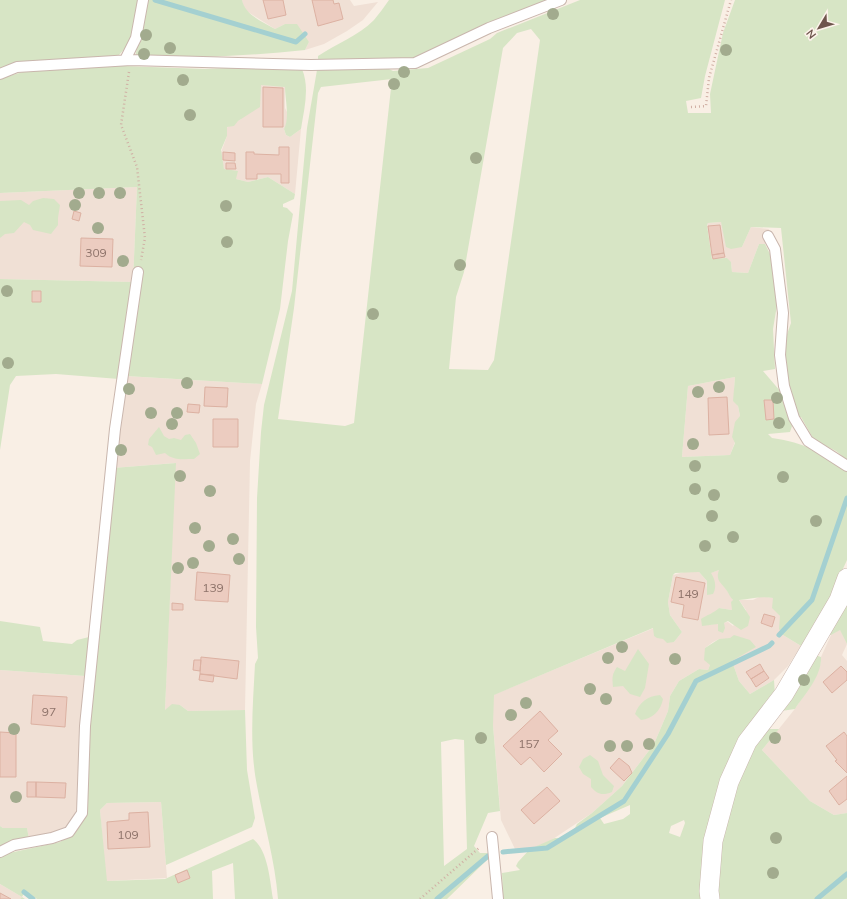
<svg xmlns="http://www.w3.org/2000/svg" width="847" height="899" font-family="Mulish,sans-serif">
  <rect width="100%" height="100%" fill="#f9efe5"/>
  <path fill="#f0e0d5" d="M242,0H350L354,6L378,2L363,20L347,31L324,44L305,50L309,42L285,24L275,29L248,12L243,7Z
    M261,85L285,86V108L288,114L287,124L284,129L286,135L290,137L301,129L295,194L268,177L248,182L236,179L224,169L220,155L227,136L226,128L241,119Z
    M137,187L133,282L0,279V193Z
    M721,222L736,247H742L751,227L769,229L765,244H759L748,273L732,272L731,262L712,259L707,225L708,223Z
    M125,376L262,384L256,404L250,461L245,710L188,711L180,705L165,711L175,463L113,468Z
    M735,377L734,388L740,416L735,442L730,455L682,457L688,386Z
    M719,570L726,589L733,600L732,610L719,608L708,625L728,622L733,626L746,610L739,600H753L761,596L773,598L780,616V629L783,635L801,646L788,666L774,680L750,694L739,681L732,661L755,646L730,639H719L713,642L705,648L710,665L708,670L699,669L679,681L670,696L668,711L654,744L622,786L592,813L550,841L533,848L515,849L501,820L493,725V695L654,628L661,638L674,642L682,632L670,615L668,602L673,575L688,571L699,572L707,581L706,589L710,573Z
    M840,629L847,644L842,655L847,661V813L834,815L810,801L762,750L794,710L815,679L821,662V657L831,635Z
    M0,670L85,676L78,797L75,815L65,829L51,835L29,839L27,828H3L0,826Z
    M161,802L167,878L106,881L100,810L107,803Z
    M0,884L22,897L20,899H0Z"/>
  <path fill="#d7e5c5" fill-rule="evenodd" d="M0,0H138C135,24 135,40 117,57L0,69Z
    M146,0H242C245,15 263,22 275,29L285,24H297L309,42L305,50C249,56 192,58 135,58Z
    M389,0H554L416,59L318,60V56C336,44 358,36 374,20C379,14 384,7 389,0Z
    M580,0H725L705,76L701,98L686,101L688,113H711L710,94L723,33L735,0H847V460L836,451L814,440L801,417H797L784,372V343L791,323L781,228L751,227L742,247L731,249L726,247L721,222L708,223L707,225L712,259L727,258L731,262L732,272L748,273L759,244H765L772,258L778,299L773,329L775,369L763,371L781,392L792,426L790,432L768,434L772,438C806,443 819,452 847,470V560L806,649L783,635L779,629L780,616L772,608L773,598C761,596 752,599 739,600L750,617L748,626L741,630L728,621L724,623L725,628L723,633L718,631V624L702,626L701,619C707,615 714,613 719,608L732,610L731,602L733,600C730,597 729,594 727,591C722,583 715,581 719,570L711,573C715,579 717,587 713,594L707,595V581L699,572L675,573L673,575L668,602L670,615L682,632L674,642L667,643L663,639L657,638L654,636L653,628L494,695L493,725L500,811L488,813L474,846L480,853H487L490,857L447,899H278C275,860 264,824 257,786C249,746 253,704 255,664L258,658L256,627L257,498L261,432L264,405L292,291L307,128L317,70L389,69L393,71L428,68L490,39L497,33ZM531,29L540,40L494,360L488,370L449,369L456,297L464,272L503,48L517,33ZM392,79L354,423L345,426L278,419L294,308L318,93L321,87ZM735,377L733,401L738,406L740,416L735,422L732,437L735,443L730,455L682,457L688,386ZM455,739L464,740L467,849L444,866L441,742Z
    M96,65L205,69L249,67L302,69C310,88 304,109 301,129L290,137L286,135L284,129C290,118 285,99 285,87L261,85L260,107L238,121L234,126L227,127V136L221,150L224,169L238,171L236,179L248,182L268,177L295,194L294,199L283,204V207L287,208L293,214L288,241L280,309L262,384L126,376L113,468L176,463L165,710L172,704L180,705L188,711L245,710L247,770L255,818L252,827L166,865L161,802L107,803L100,810L107,881L165,879L253,839C268,850 270,881 273,899H235L233,863L212,871L213,899H37L25,891L22,897L25,899H20L22,897L0,884V855L60,842L77,830L84,814L83,704L85,676L0,670V621L40,627L43,641L72,644L77,640L89,637L106,474L119,379L56,374L16,376L10,385L0,450V279L133,282L137,187L0,193V79L32,69Z
    M43,198L54,199L60,205L58,218V225L51,234L33,230L30,225L24,222L14,233L5,234L0,238V201L21,200L29,205L33,201Z
    M159,427L164,436L169,439L174,438L181,440L185,435L190,434L196,443L200,454L194,459C184,459 173,461 165,453L156,455L152,447L148,445L149,439Z
    M847,586V644L840,630L831,635L826,633Z
    M734,635L750,640L756,647L732,661L739,681L750,694L774,680L775,696L743,740L707,899H503L502,873L520,870L516,866L518,862L530,849L555,838H560L575,828L577,824L592,813L622,786L654,744L668,711L670,696L679,681L699,669L708,670L710,665L704,660L705,648L719,639L730,638ZM630,805V814L623,819L604,824L600,818ZM684,820L685,823L680,837L669,833L671,826Z
    M638,649L649,664L645,688L640,697L630,694L623,686L613,687C612,678 612,674 617,667L625,671Z
    M815,655L821,657C822,676 805,694 795,709L781,711Z
    M660,695L663,699C661,710 653,719 641,720L635,714C639,703 647,696 660,695Z
    M767,729H779L762,750L810,801L834,815L847,813V899H716V858L738,770Z
    M590,755L598,761L603,775L614,786L612,792C602,796 597,794 591,787V779L583,774L579,767L583,759Z
    M0,826L3,828H27L29,839L0,848Z"/>
  <g fill="none" stroke-linecap="round" stroke-linejoin="round">
    <path stroke="#a4d0d1" stroke-width="5" d="M155,0L296,42L305,34
      M779,635L812,600L847,498
      M503,852L547,848L624,801L668,734L696,681L769,646L772,643
      M24,892L33,899
      M437,899L488,856
      M817,899L847,874"/>
  </g>
  <path fill="#ecccc0" stroke="#dcb1a2" d="M263,0H283L286,15L268,19Z
    M312,0H333L334,4L339,3L343,19L318,26Z
    M263,87L283,88V127H263Z
    M279,147H289V183H281V174H257V179H246V152H254V154L279,155Z
    M223,152L235,153V161L223,160Z
    M226,163H235L236,169H226Z
    M74,211L81,213L79,221L72,219Z
    M720,225L724,253L712,255L708,226Z
    M81,238L113,239L112,267L80,266Z
    M724,253L725,257L713,259L712,255Z
    M32,291H41V302H32Z
    M205,387L228,388L227,407L204,406Z
    M727,397L729,434L709,435L708,398Z
    M764,400H773L774,419L766,420Z
    M188,404L200,405L199,413L187,412Z
    M213,419H238V447H213Z
    M197,572L230,575L228,602L195,600Z
    M676,577L705,583L698,620L682,617L684,605L671,602Z
    M172,603L183,604V610H172Z
    M764,614L775,617L772,627L761,623Z
    M201,657L239,661L237,679L200,674Z
    M194,660H201L200,671L193,670Z
    M760,664L764,671L751,679L746,672Z
    M841,666L847,672V680L832,693L823,682Z
    M764,671L769,678L756,687L751,679Z
    M200,674L214,675L213,682L199,680Z
    M33,695L67,697L65,727L31,724Z
    M540,711L558,731L548,740L562,754L544,772L530,757L521,765L503,746Z
    M0,732L16,733V777H0Z
    M844,732L847,736V773L835,761L837,760L826,746Z
    M619,758L629,766L632,773L624,781L610,768Z
    M847,776V799L839,805L829,791Z
    M27,782H36V797H27Z
    M36,782L66,783L65,798L36,797Z
    M547,787L560,801L534,824L521,810Z
    M148,812L150,847L108,849L107,822L129,820V813Z
    M187,870L190,878L178,883L175,875Z
    M0,893L11,899H0Z"/>
  <g fill="none" stroke-linecap="round" stroke-linejoin="round">
    <defs>
      <path id="service" d="M125,60L136,38L143,0
        M0,74L17,67L131,60L311,65L415,63L489,28L561,0
        M768,236L775,249L783,313L780,355L784,386L794,418L808,441L847,466
        M492,837L498,899
        M0,852L14,845L52,838L69,832L82,813L85,726L115,429L138,272"/>
      <path id="minor" d="M710,899L709,891L713,841L729,782L747,742L784,694L839,600L847,578"/>
    </defs>
    <use href="#service" stroke="#c9b6ad" stroke-width="12"/>
    <use href="#minor" stroke="#c9b6ad" stroke-width="20"/>
    <path stroke="#d0afa4" stroke-width="2.5" stroke-dasharray="1 3" stroke-linecap="butt" d="M129,72L121,125L137,167L145,238L141,260
      M691,107L706,106L709,78L731,0
      M420,899L480,847"/>
    <use href="#service" stroke="#fff" stroke-width="10"/>
    <use href="#minor" stroke="#fff" stroke-width="19"/>
  </g>
  <g fill="#a2ab8e">
    <circle cx="553" cy="14" r="6"/>
    <circle cx="146" cy="35" r="6"/>
    <circle cx="170" cy="48" r="6"/>
    <circle cx="726" cy="50" r="6"/>
    <circle cx="144" cy="54" r="6"/>
    <circle cx="404" cy="72" r="6"/>
    <circle cx="183" cy="80" r="6"/>
    <circle cx="394" cy="84" r="6"/>
    <circle cx="190" cy="115" r="6"/>
    <circle cx="476" cy="158" r="6"/>
    <circle cx="79" cy="193" r="6"/>
    <circle cx="99" cy="193" r="6"/>
    <circle cx="120" cy="193" r="6"/>
    <circle cx="75" cy="205" r="6"/>
    <circle cx="226" cy="206" r="6"/>
    <circle cx="98" cy="228" r="6"/>
    <circle cx="227" cy="242" r="6"/>
    <circle cx="123" cy="261" r="6"/>
    <circle cx="460" cy="265" r="6"/>
    <circle cx="7" cy="291" r="6"/>
    <circle cx="373" cy="314" r="6"/>
    <circle cx="8" cy="363" r="6"/>
    <circle cx="187" cy="383" r="6"/>
    <circle cx="719" cy="387" r="6"/>
    <circle cx="129" cy="389" r="6"/>
    <circle cx="698" cy="392" r="6"/>
    <circle cx="777" cy="398" r="6"/>
    <circle cx="151" cy="413" r="6"/>
    <circle cx="177" cy="413" r="6"/>
    <circle cx="779" cy="423" r="6"/>
    <circle cx="172" cy="424" r="6"/>
    <circle cx="693" cy="444" r="6"/>
    <circle cx="121" cy="450" r="6"/>
    <circle cx="695" cy="466" r="6"/>
    <circle cx="180" cy="476" r="6"/>
    <circle cx="783" cy="477" r="6"/>
    <circle cx="695" cy="489" r="6"/>
    <circle cx="210" cy="491" r="6"/>
    <circle cx="714" cy="495" r="6"/>
    <circle cx="712" cy="516" r="6"/>
    <circle cx="816" cy="521" r="6"/>
    <circle cx="195" cy="528" r="6"/>
    <circle cx="733" cy="537" r="6"/>
    <circle cx="233" cy="539" r="6"/>
    <circle cx="209" cy="546" r="6"/>
    <circle cx="705" cy="546" r="6"/>
    <circle cx="239" cy="559" r="6"/>
    <circle cx="193" cy="563" r="6"/>
    <circle cx="178" cy="568" r="6"/>
    <circle cx="622" cy="647" r="6"/>
    <circle cx="608" cy="658" r="6"/>
    <circle cx="675" cy="659" r="6"/>
    <circle cx="804" cy="680" r="6"/>
    <circle cx="590" cy="689" r="6"/>
    <circle cx="606" cy="699" r="6"/>
    <circle cx="526" cy="703" r="6"/>
    <circle cx="511" cy="715" r="6"/>
    <circle cx="14" cy="729" r="6"/>
    <circle cx="481" cy="738" r="6"/>
    <circle cx="775" cy="738" r="6"/>
    <circle cx="649" cy="744" r="6"/>
    <circle cx="610" cy="746" r="6"/>
    <circle cx="627" cy="746" r="6"/>
    <circle cx="16" cy="797" r="6"/>
    <circle cx="776" cy="838" r="6"/>
    <circle cx="773" cy="873" r="6"/>
  </g>
  <g text-anchor="middle" dominant-baseline="central" stroke-width="3" stroke-linejoin="round" paint-order="stroke">
    <g font-size="12" fill="#8e736a">
      <text x="96" y="252">309</text>
      <text x="213" y="587">139</text>
      <text x="688" y="593">149</text>
      <text x="49" y="711">97</text>
      <text x="529" y="743">157</text>
      <text x="128" y="834">109</text>
    </g>
  </g>
  <g transform="translate(819 28) rotate(232)" stroke="#fdf3eb" stroke-width="3" paint-order="stroke">
  <path d="M0-3L7 15L0 10L-7 15Z" fill="#6f554d"/>
  <text y="-6" font-size="11" font-weight="bold" text-anchor="middle" fill="#6f554d">N</text>
  </g>
</svg>
